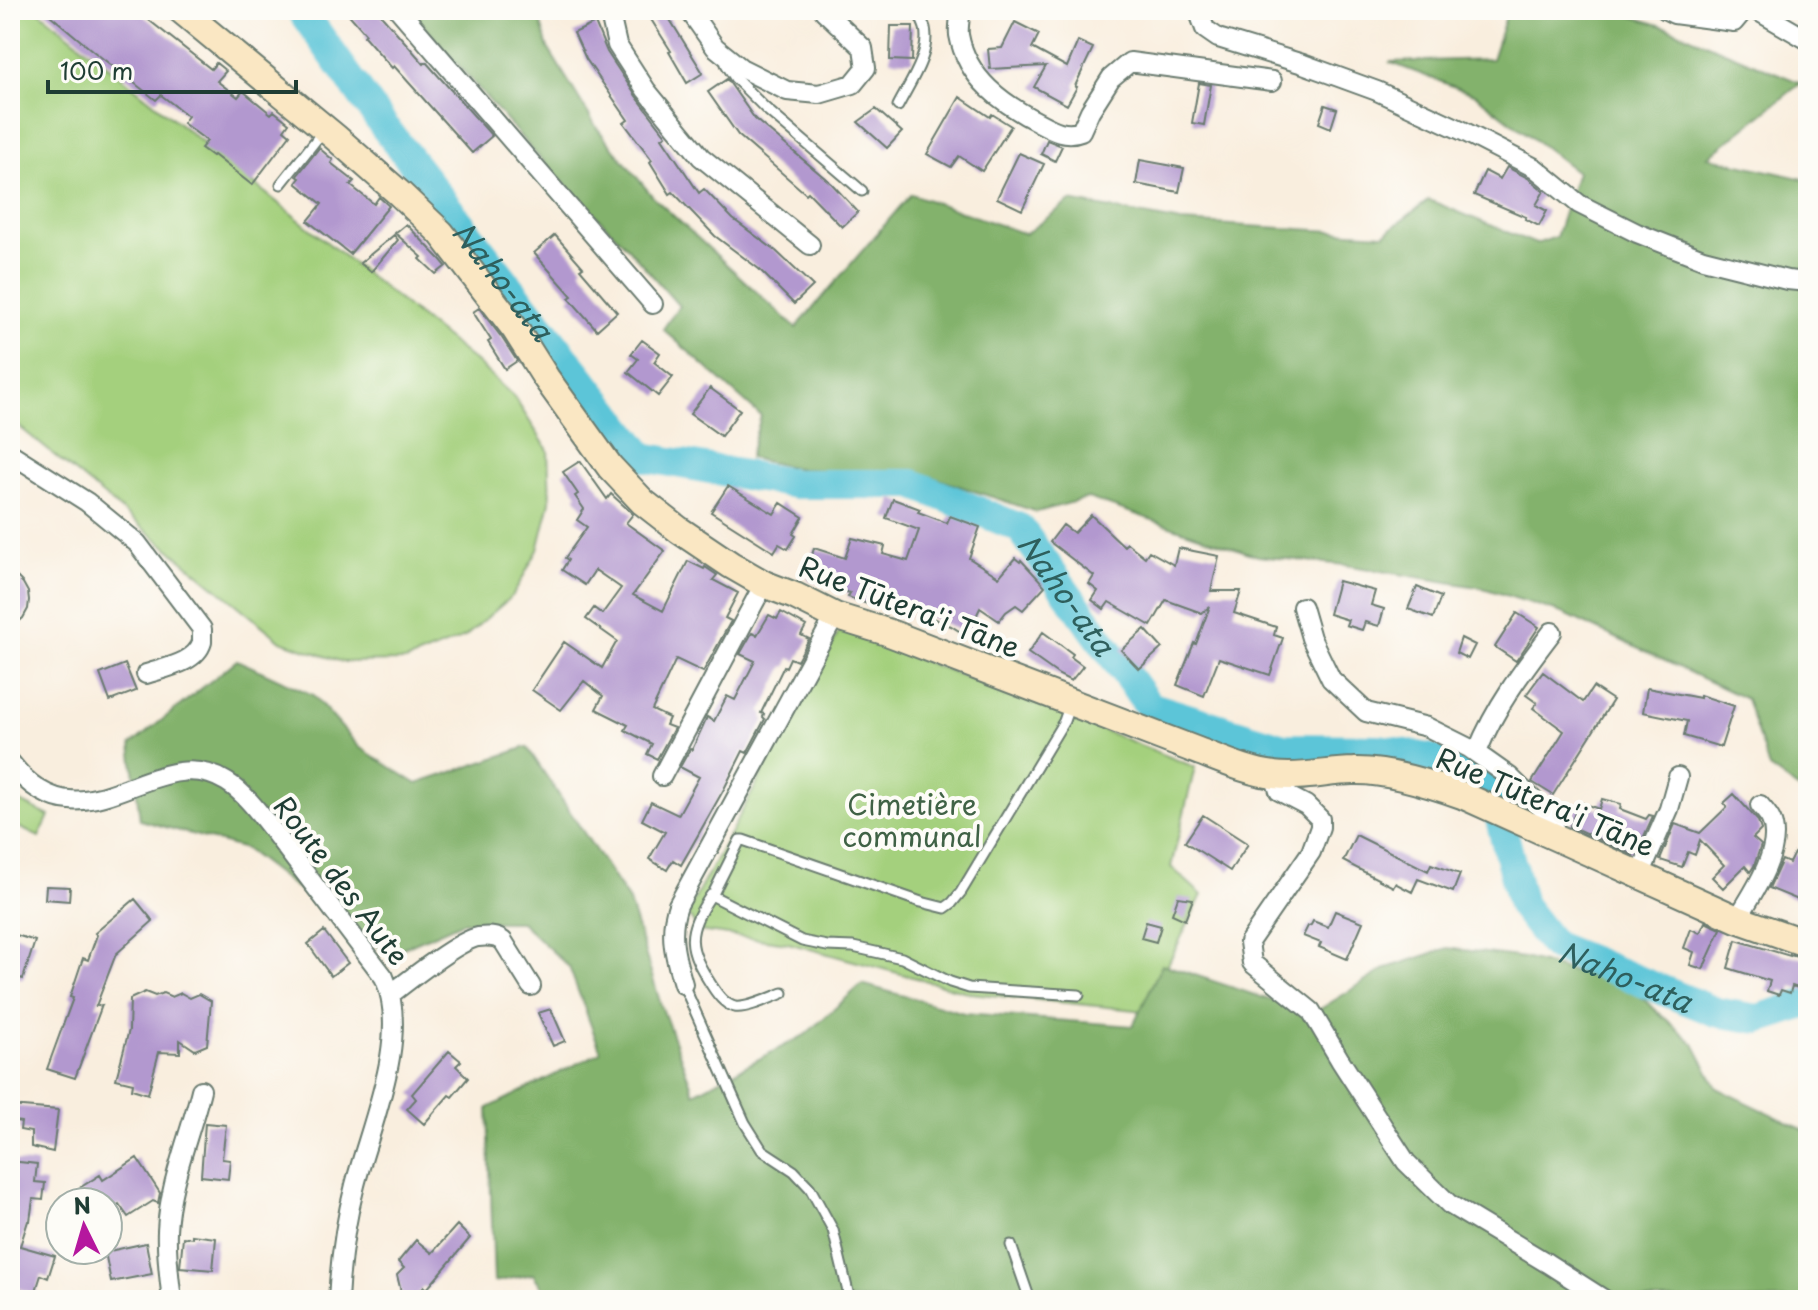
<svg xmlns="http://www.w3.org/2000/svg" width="1818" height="1310" font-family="'Playpen Sans',sans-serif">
  <rect width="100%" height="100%" fill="#fdfcf7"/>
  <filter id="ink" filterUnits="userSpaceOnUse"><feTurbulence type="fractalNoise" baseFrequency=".0125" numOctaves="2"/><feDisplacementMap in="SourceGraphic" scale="16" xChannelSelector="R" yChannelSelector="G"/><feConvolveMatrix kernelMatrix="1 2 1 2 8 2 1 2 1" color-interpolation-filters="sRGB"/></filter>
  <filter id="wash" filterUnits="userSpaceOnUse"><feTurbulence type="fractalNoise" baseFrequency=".006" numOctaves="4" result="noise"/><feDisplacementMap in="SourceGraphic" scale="32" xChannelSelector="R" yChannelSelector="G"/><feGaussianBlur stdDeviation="1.8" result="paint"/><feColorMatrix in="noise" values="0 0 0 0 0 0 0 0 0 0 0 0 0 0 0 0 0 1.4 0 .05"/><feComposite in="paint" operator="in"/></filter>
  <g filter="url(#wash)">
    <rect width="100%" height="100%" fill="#f9eede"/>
    <path fill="#a4d07d" stroke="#628658" stroke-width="2" d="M10,10H38L476,362L514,397L548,450L550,502L538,550L513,595L465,637L406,661L342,662L281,641L10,419Z
      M840,630L1033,702L1195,767L1171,867L1202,895L1145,1011L971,993L788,943L699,931L687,913Z
      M10,797L49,816L39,837L10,823Z"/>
    <path fill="#83b26c" stroke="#517850" stroke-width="2" d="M410,10H537L548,48L597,128L653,197L796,328L911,194L1025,234L1070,201L1181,222L1384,234L1429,200L1536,244L1556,237L1577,172L1476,95L1389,62L1492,59L1508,10H1612L1669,28L1801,83L1708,157L1808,180V793L1803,792L1769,768L1746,699L1565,614L1483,588L1345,565L1258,556L1088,498L1037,512L923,474L801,469L749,458L761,416L663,329L679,306L628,248L533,151Z
      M237,660L313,695L359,747L417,784L527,747L629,901L661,1005L694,1093L805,1035L862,984L964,1013L1133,1026L1162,964L1312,1014L1387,968L1448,948L1524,958L1631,988L1694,1044L1717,1088L1808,1132V1300H551L533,1274L494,1282L488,1108L601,1052L569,967L521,922H462L389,954L296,888L245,849L140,820L131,745Z"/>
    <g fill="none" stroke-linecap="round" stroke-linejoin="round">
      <path stroke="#5cc5d8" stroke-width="30" id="s1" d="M301,10L383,125L643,457L795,484H913L1020,528L1149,706L1284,748L1379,749L1428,758L1469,771L1484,782L1494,796L1522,905L1554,946L1716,1012L1758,1019L1808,1003"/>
    </g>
    <g id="blocks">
      <path fill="#b298cf" d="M44,10H136L211,69L216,63L226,71L217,81L238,97L243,91L271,114L274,111L289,123L284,130L290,135L252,185L214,155L212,156L201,148L207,141L183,123L188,116L161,95L156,100L93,51Z
        M345,10H377L424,64L426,62L492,136L472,153L394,66L392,68L364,36L366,34Z
        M645,10H664L703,73L687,83L669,52L671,51Z
        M1015,22L1039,34L1032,48L1067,67L1078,41L1093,48L1075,86L1077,87L1067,105L1034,87L1046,66L990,69L988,49L1002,48Z
        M595,23L607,52L636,96L666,135L662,138L699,193L704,189L733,219L776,251L813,286L794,304L759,269L715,236L673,192L670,194L650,162L652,160L624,123L628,120L586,59L574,33Z
        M891,26H913L912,61L890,60Z
        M727,79L755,119L832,184L858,212L842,227L808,192L806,194L738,135L708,92Z
        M1199,83L1211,85L1204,125L1192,123Z
        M960,97L990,117L992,114L1011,126L982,171L959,156L951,167L927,154Z
        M1325,105L1337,109L1331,128L1319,123Z
        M876,109L902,132L887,148L858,122Z
        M1047,140L1062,146L1055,161L1041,154Z
        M319,148L333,160L331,163L354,181L350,185L374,204L379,197L389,206L350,254L308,221L322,204L296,183L300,178L297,176Z
        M1019,153L1044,164L1022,210L997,198Z
        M1140,160L1184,168L1179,192L1136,184Z
        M1507,167L1528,178L1544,191L1536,205L1547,211L1539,226L1525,219L1526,217L1474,195L1485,171L1500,179Z
        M406,224L441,260L446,266L436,274L420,259L422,257L395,233Z
        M394,235L398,240L371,272L360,263Z
        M555,235L583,267L580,269L617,312L597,330L569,298L572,296L534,253Z
        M479,308L502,338L517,361L505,369L488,342L491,340L473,312Z
        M642,340L660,353L654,362L673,377L658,396L628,372L638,359L631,354Z
        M710,388L740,410L721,436L690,414Z
        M580,461L607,499L611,494L633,514L626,523L665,551L633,595L663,611L688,561L704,569L705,567L717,575L713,580L738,593L725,618L731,621L703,672L676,659L652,710L669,718L666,725L674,728L657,759L647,754L652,744L625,730L628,725L596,709L603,696L584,681L561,710L532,690L564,642L602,668L617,641L586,619L594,608L602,614L621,588L595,570L585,585L562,570L568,560L565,558L587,527L577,520L584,509L575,496L578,494L563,472Z
        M728,486L774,514L781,503L803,517L793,534L796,536L788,549L779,544L774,552L711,512Z
        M893,499L920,509L918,512L947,523L950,516L980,527L969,558L999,577L1015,558L1020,562L1021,560L1045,586L1023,610L1016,605L1006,612L999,621L980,608L967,636L951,626L911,609L907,619L874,604L873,606L848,597L850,593L808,580L812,567L809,566L814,548L845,558L852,538L885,546L883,554L908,561L919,530L886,518Z
        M1091,515L1124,546L1127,543L1145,557L1149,551L1174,565L1178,548L1219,556L1211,591H1241L1234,613L1276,627L1274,635L1283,638L1270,675L1219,658L1204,696L1177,685L1194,643L1196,644L1210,606L1202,613L1166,600L1151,626L1109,602L1104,609L1092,600L1098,591L1089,584L1094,576L1050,542L1063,525L1074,533Z
        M10,570L23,583L28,592L29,600L28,609L23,618L10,629Z
        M1338,581L1375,591L1371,605L1384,609L1379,626L1365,622L1362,630L1346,625L1348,620L1329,614Z
        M1417,587L1441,597L1433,618L1408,609Z
        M781,612L806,626L801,635L809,639L797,661L790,658L786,667L784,666L761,713L764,714L763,717L765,719L747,753L743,751L724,789L681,865L673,860L667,870L649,859L665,832L642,820L651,802L678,815L699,777L680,767L690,749L692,750L707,717L714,721L727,696L735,700L755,661L740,654L752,633L757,635L769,615L777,619Z
        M1517,613L1539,627L1516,661L1495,647Z
        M1145,629L1162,648L1139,669L1121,650Z
        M1043,632L1073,654L1071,657L1083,666L1071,681L1059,675L1028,653Z
        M1461,638L1475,645L1468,659L1456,653Z
        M125,664L136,691L110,701L100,674Z
        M1543,672L1583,702L1593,687L1613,700L1553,795L1532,782L1564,731L1533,708L1537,703L1526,695Z
        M1647,688L1700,698V695L1734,706L1721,747L1684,736L1687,721L1643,712Z
        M1734,794L1758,821L1761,830L1753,838L1761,845L1754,866L1750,872L1745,866L1723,888L1712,877L1724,865L1700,840L1695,855L1688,852L1682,867L1660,860L1675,824L1700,833L1727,807L1724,803Z
        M1602,799L1621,804L1620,809L1646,819L1649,815L1653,816L1637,852L1635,851L1633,855L1570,826L1579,802L1599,809Z
        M1203,815L1248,844L1230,871L1185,842Z
        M1356,835L1428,871L1431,864L1460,874L1453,892L1418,879L1412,892L1395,883L1393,887L1343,861Z
        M1794,853L1808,859V904L1769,888L1782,860L1789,863Z
        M46,886L70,887L69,901L45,899Z
        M1178,897L1193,899L1185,920L1172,914Z
        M135,899L153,921L116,954L96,1006L102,1005L75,1078L47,1069L73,998L70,997L83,958L88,960L97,935L95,933Z
        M1335,911L1363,922L1347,959L1319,947L1321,943L1303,936L1308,926L1311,925L1313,921L1328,927Z
        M1146,922L1161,926L1156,942L1141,938Z
        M1705,922L1721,929L1703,969L1690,965L1694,952L1684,948L1691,929L1700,933Z
        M324,931L348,963L331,976L308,944Z
        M10,933L35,941L23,979L10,975Z
        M1736,940L1790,956V955L1808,960V991L1792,986L1790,993L1781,990L1779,995L1767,991L1770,981L1728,968Z
        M145,992L155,996L163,993L172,997L181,993L190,998L199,994L211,1001L207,1045L195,1050L180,1040V1053L159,1052L148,1094L132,1089L133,1083L116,1079L129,1030L130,999Z
        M551,1009L565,1041L553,1046L538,1013Z
        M449,1051L461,1061L456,1066L468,1078L452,1097L449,1095L424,1124L407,1109L416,1099L412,1094Z
        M10,1106L58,1110L53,1152L31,1147V1132L20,1130L21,1122L10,1120Z
        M205,1123L226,1125L222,1159L230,1160L228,1179L201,1176Z
        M137,1158L160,1193L158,1203L153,1201L128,1217L119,1204L108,1211V1202H88L78,1189L100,1175L103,1180Z
        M10,1161L37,1164L35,1182L45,1183L43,1200L33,1199L30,1221H28L20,1246L55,1256L48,1278L41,1275L35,1294L14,1287V1285L10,1284Z
        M457,1225L470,1238L427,1289L424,1286L412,1300H403L397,1275L404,1268L398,1262L416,1240L432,1253Z
        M192,1235L216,1238L213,1270L180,1267L183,1237L192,1238Z
        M146,1243L152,1274L111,1282L105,1252Z"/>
    </g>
  </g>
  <g filter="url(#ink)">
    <use href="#blocks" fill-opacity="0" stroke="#6b7b70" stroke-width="2"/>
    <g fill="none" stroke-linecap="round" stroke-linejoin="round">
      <defs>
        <path id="lane" d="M726,64L735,78L765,108L862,191
          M898,106C909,84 931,54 925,28C923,22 920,16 917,10
          M281,184L324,130
          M713,894L740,840H743L921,902L945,908L952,903L961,892L1064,721L1070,704
          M683,984L745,1123L762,1150L794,1171L810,1188L833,1230L850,1300
          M783,993C772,997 747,1009 735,1007C725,1005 717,994 712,986C687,947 685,934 711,895L802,941L827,946L853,947L902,958L950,982L969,988L1079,995
          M1011,1245L1030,1300"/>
        <path id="street" d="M399,10L653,304
          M609,10L617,45L646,90L701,157L810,245
          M689,10L715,47L741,68L787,91L819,94L853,84L866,68L863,48L824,11
          M961,10C960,18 958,27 959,35C967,79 1003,104 1040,123C1053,130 1066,137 1081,131L1090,111L1111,78L1130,62L1272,81
          M1198,10L1205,29L1218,38L1303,64L1377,91L1463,131L1535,168L1579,204L1637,233L1703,259L1787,280L1808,282
          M1666,10L1674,14L1734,22L1744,10
          M1756,10L1808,40
          M10,453L87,502L137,543L202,629C202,630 202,640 202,642C196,663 164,668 146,674
          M1302,607L1311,638L1331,679L1366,712L1427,727L1469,748L1510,777L1552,818L1554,825L1551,836
          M1477,752C1495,707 1523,670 1552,632
          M10,762C84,859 154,736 227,782C246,794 260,814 274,832L384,977C411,1036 370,1126 355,1185C345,1223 340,1261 338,1300
          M1274,775L1279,791L1306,805L1320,819V827L1311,852L1249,942L1252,963L1311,1011L1340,1060L1406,1162L1449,1204L1547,1263L1605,1300
          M662,776L764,584
          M1640,875L1669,809L1678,777
          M1737,919C1752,895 1784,848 1771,820C1769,815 1764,810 1760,805
          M683,984C675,957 668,933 678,905L835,616
          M391,994C409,980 458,941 478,937C488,936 496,936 503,941L531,986
          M172,1300C169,1277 166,1254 167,1231C169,1183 190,1136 201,1090"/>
        <path id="secondary" d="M181,10L335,137L400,194L441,233L515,329L546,378L610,467L643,502L679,530L731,565L764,584L795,596L835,616L887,632L1198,751C1222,760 1249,772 1274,775C1301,779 1328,771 1354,771C1388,770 1431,784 1462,795L1737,919L1808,944"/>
      </defs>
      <use href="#lane" stroke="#6b7b70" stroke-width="13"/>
      <use href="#street" stroke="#6b7b70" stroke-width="22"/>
      <use href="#secondary" stroke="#6b7b70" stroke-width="30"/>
      <use href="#lane" stroke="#fff" stroke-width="9"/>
      <use href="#street" stroke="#fff" stroke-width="18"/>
      <use href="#secondary" stroke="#fae7c3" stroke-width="26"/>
    </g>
  </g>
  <g text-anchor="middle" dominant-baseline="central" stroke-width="8" stroke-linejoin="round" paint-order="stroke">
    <g font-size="28" fill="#1f3d34" stroke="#fdfcf7">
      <text transform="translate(910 606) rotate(21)">Rue Tūtera'i Tāne</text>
      <text transform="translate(1546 801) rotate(23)">Rue Tūtera'i Tāne</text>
      <text transform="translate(342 880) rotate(53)">Route des Aute</text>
    </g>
    <g font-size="28" fill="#406246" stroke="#fdfcf7">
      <text x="912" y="803">Cimetière<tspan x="912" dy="32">communal</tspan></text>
    </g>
    <g font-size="30" font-style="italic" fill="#2e5f5d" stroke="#fdfcf7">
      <text stroke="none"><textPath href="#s1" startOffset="338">Naho-ata</textPath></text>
      <text stroke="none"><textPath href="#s1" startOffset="1032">Naho-ata</textPath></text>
      <text stroke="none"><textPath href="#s1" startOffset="1778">Naho-ata</textPath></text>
    </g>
  </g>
  <rect width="1818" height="1310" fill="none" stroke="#fdfcf7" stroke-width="40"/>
  <g transform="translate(84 1226) rotate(355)"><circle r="38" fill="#fdfcf7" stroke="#a4b0a9" stroke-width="2"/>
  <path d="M0-6L14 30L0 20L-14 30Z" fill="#b5179e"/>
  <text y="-12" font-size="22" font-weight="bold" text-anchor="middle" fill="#1f3d34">N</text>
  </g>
  <path d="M48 80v12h248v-12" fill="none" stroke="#1f3d34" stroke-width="4"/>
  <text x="60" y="80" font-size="24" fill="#1f3d34" stroke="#fdfcf7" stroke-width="6" paint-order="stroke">100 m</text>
</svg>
